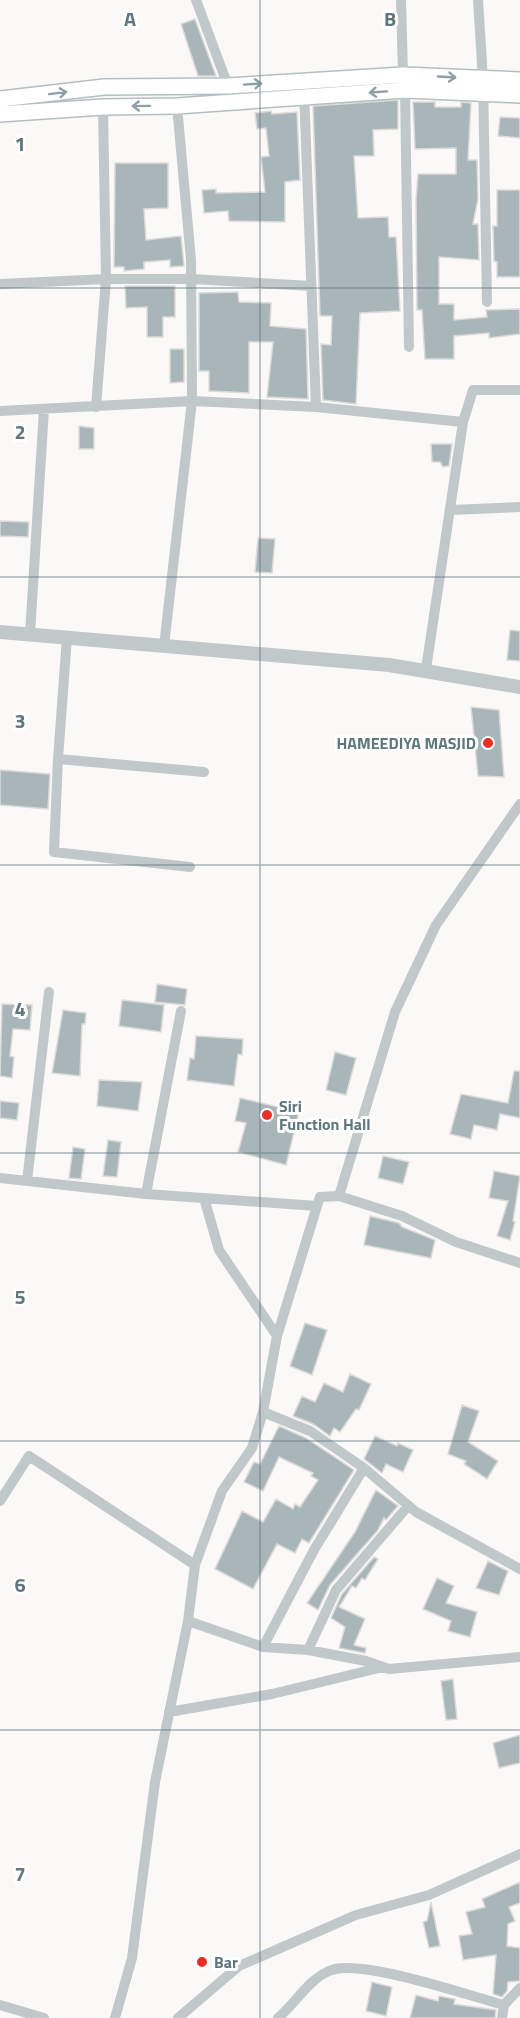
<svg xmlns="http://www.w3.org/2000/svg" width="520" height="2018" font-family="'Titillium Web',sans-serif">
  <rect width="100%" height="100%" fill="#faf9f7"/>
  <path fill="#a9b6b9" stroke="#dcdbd9" stroke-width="1.5" d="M195,19L216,76H198L181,24Z
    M398,100V129L373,130L374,156H354L358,218L388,217L389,237H396L400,311L360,313L356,404L323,400L321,344L331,345L332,316H320L313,106Z
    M413,102H435V107H461V102L471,103L468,160H477L478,199L473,224H478L479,260L439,257V304H454V320L487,317L486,310L520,309V334L489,338V333L454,336V359H425L422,310H417L416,199L418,174H456V148L415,149Z
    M271,111L272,114L297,112L300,180L285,182V222L229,221L228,211L204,213L202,190L216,189V193L265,192L261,157L269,156L266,128L257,129L255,113Z
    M500,117L520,118V138L498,136Z
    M115,163H168V208L144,209L146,240L181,236L184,266L170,267V260L144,262V269L124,271V267H114Z
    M497,190H520V277H497V262L494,261L493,226H497Z
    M125,286H175V317H163V337H147V307L126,308Z
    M238,292L239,302L271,303L270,326L306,329L308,399L267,397L273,342H249V393L209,391V371H199V293Z
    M170,349H184V382L170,383Z
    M79,426L94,428V449H79Z
    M431,444H452L449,466L443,467L440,462H432Z
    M0,521L29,522L28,537L0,536Z
    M258,538L275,539L272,573L255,572Z
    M510,630L520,631V661L507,660Z
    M471,707L499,710L504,777L478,776Z
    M0,770L50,774L48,809L0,805Z
    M157,984L187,989L185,1005L155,1002Z
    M122,1000L164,1005L161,1032L119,1026Z
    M2,1004L32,1005L30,1030L13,1029L10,1056L14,1057L12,1078L0,1076Z
    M63,1010L86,1013L85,1024H82L80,1076L52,1073Z
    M196,1036L243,1039L242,1055L238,1054L234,1086L187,1080L190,1058L194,1059Z
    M335,1052L356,1058L346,1095L326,1090Z
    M514,1071H520V1118L500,1114L497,1130L474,1125L471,1139L450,1134L461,1094L508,1103Z
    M99,1080L142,1082L138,1111L97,1106Z
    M240,1098L299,1112L286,1165L238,1152L246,1123L235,1121Z
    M0,1101L19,1103L17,1120L0,1118Z
    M108,1140L121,1142L117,1177L103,1176Z
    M73,1147L85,1149L81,1179L69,1178Z
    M383,1156L409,1162L403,1184L378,1178Z
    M494,1171L520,1176L513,1221L515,1222L510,1240L497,1236L508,1201L489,1198Z
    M370,1216L399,1223L402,1227L435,1240L431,1258L364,1245Z
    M305,1323L327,1330L312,1375L290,1366Z
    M350,1374L371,1384L359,1410L356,1409L340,1432L334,1428L330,1436L313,1424L293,1416L302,1396L315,1402L324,1383L343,1392Z
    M462,1405L479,1411L468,1442L498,1461L487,1479L464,1464L466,1461L448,1454Z
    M279,1426L306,1438L354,1470L309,1543L302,1539L295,1553L277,1544L253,1589L215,1569L242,1511L263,1522L276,1499L293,1509L295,1504L300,1507L318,1480L311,1476L313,1473L279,1457L263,1491L244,1482L254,1462L260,1464Z
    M375,1436L397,1446L398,1443L413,1450L403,1472L386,1464L382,1473L364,1459Z
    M376,1490L398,1506L386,1520L384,1518L378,1530L330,1585L318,1610L307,1603L355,1532Z
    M374,1557L378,1559L365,1580L362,1578L356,1588L352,1586L339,1607L365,1619L354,1645L366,1648L365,1653L339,1648L345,1627L331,1618L342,1594Z
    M488,1561L508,1571L499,1595L476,1588Z
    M437,1578L454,1586L446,1603L477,1612L470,1637L448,1631L451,1621L423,1609Z
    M453,1679L457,1719L446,1720L441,1681Z
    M520,1735V1763L499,1768L493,1743Z
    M520,1882V1903L509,1907L515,1921L508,1924L507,1946L520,1948V1981L508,1982L507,1991L502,1997L493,1994L496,1955L463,1960L459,1936L472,1934L466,1912L485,1907L482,1899Z
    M431,1902L440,1946L429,1948L423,1922L427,1921Z
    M372,1982L392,1987L386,2016L366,2011Z
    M416,1995L438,2001L439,1996L455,1999L454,2004L496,2010L495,2018H410Z"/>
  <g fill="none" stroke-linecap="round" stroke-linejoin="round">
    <defs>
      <path id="secondary" d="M0,99L104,87L228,86L403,75L520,80
        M0,114L103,107L177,106L405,90L520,95"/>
    </defs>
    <use href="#secondary" stroke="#b5bec1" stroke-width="18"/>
    <path stroke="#c0c8ca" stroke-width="10" d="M196,0L228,86
      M401,0L403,75
      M478,0L483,79L487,302
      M405,90L409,347
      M0,284L106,279H192L311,286
      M96,407L106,279L103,107
      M316,407L463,422
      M0,411L192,401L316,407L304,91
      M451,510L520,507
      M30,634L44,409
      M67,637L58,759L204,772
      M164,646L192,401L191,260L177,106
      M426,669L463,422L473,390H520
      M58,759L54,852L190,867
      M0,1178L146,1194L317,1206
      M27,1181L49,992
      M146,1194L181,1011
      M339,1196L402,1216L456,1242L520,1263
      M204,1198L219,1250L277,1336
      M263,1412L310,1431L364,1468L416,1512L520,1569
      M0,1501L29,1456L195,1565
      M188,1621L263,1647L308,1650L366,1661L389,1669L520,1657
      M263,1647L314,1550L364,1468
      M308,1650L336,1590L408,1506
      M169,1712L272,1694L383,1667
      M0,2005L44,2018
      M115,2018L132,1958L155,1782L188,1621L195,1565L222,1491L252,1448L263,1412L277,1336L317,1206L320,1197L339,1196L395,1012L436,925L520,804
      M178,2018L239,1966L356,1915L429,1895L520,1854
      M278,2018C295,2004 308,1980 329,1971C358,1957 469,1996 504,2005
      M502,2018L504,2005L520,1988"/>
    <path stroke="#c0c8ca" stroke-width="14" d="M0,632L389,665L520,687"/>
    <use href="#secondary" stroke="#fff" stroke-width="15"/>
  </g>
  <defs><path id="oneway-shaft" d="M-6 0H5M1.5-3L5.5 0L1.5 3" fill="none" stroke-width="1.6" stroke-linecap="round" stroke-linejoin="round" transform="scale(1.5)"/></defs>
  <g stroke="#8e9fa5">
    <use href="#oneway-shaft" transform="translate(447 77) rotate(3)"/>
    <use href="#oneway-shaft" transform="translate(253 84) rotate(-4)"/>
    <use href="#oneway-shaft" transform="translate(378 92) rotate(176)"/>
    <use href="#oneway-shaft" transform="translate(58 93) rotate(-7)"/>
    <use href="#oneway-shaft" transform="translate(141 106) rotate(179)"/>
  </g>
  <path fill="none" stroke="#5e767e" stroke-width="1.5" stroke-opacity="0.55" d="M260,0V2018M0,288H520M0,577H520M0,865H520M0,1153H520M0,1441H520M0,1730H520"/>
  <g fill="#ee2d24" stroke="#fff" stroke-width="2">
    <circle cx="488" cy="743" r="6"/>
    <circle cx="267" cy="1115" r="6"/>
    <circle cx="202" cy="1962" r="6"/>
  </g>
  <g text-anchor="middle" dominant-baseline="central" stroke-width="6" stroke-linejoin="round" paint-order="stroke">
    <g font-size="16" font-weight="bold" fill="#5e767e" stroke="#fff" text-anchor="start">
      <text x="476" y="743" text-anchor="end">HAMEEDIYA MASJID</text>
      <text x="279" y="1106">Siri<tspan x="279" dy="18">Function Hall</tspan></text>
      <text x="214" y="1962">Bar</text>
    </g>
  </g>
  <g font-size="20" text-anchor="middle" font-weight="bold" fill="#5e767e" stroke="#fff" stroke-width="6" stroke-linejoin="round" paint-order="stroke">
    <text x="130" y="26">A</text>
    <text x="390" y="26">B</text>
    <text x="20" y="151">1</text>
    <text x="20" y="439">2</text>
    <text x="20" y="728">3</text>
    <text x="20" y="1016">4</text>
    <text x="20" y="1304">5</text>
    <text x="20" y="1592">6</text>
    <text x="20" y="1881">7</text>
  </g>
</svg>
